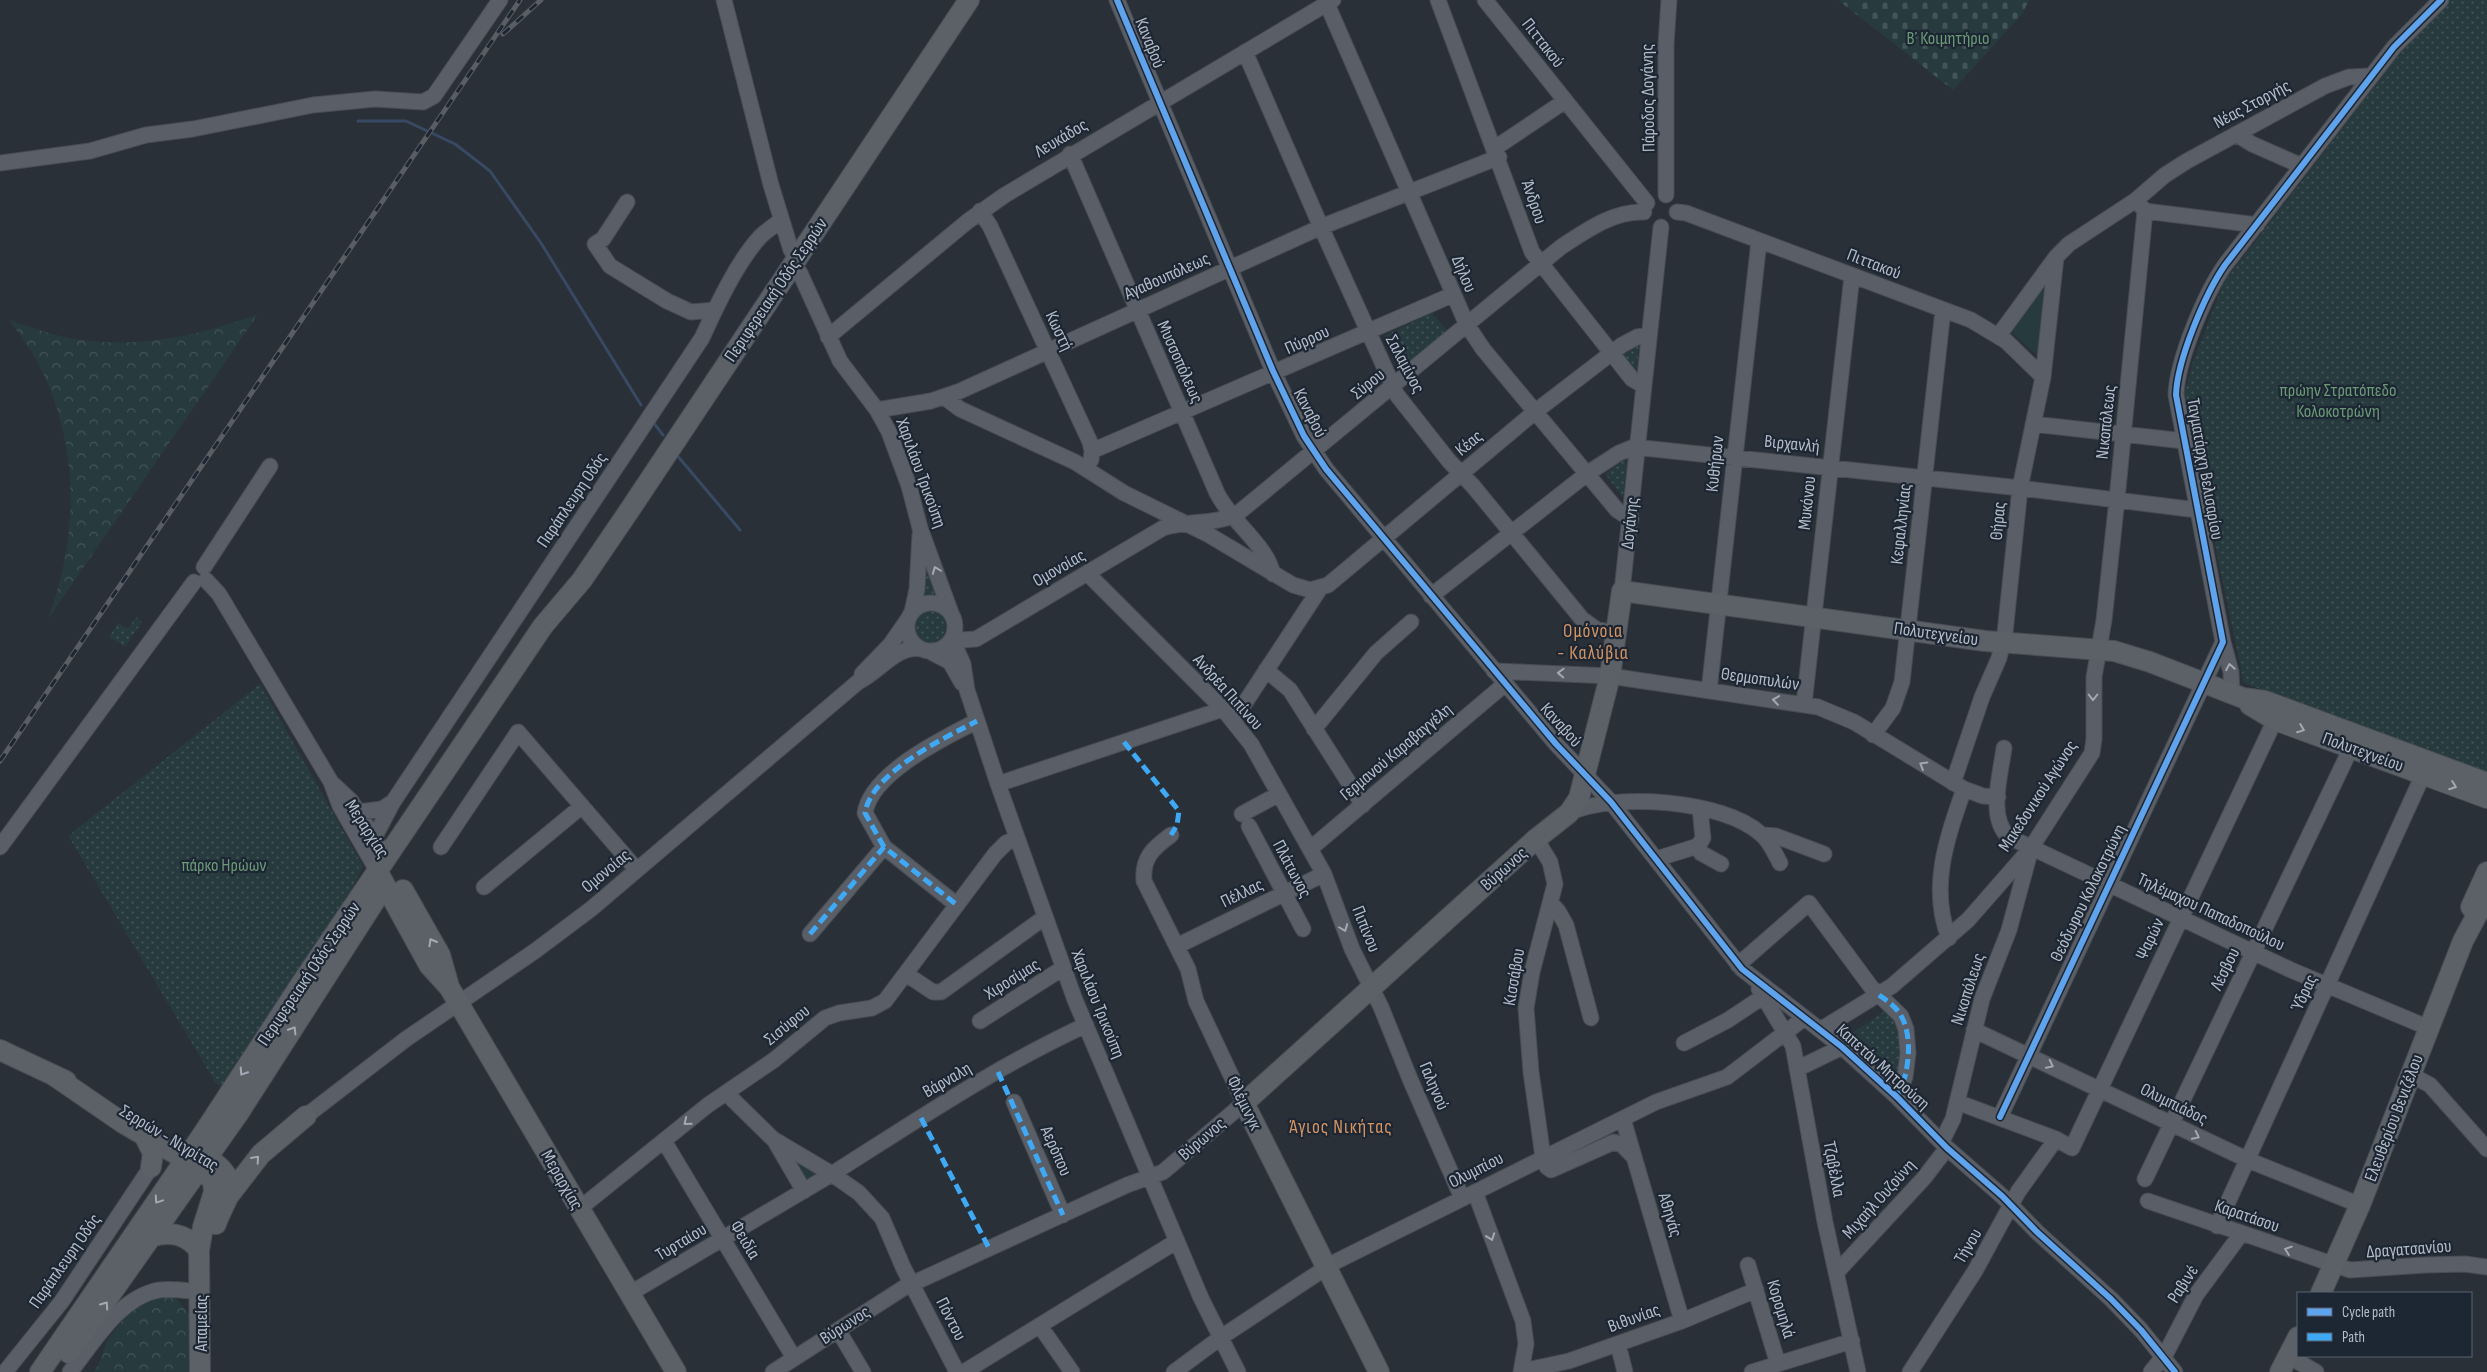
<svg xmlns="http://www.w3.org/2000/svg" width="2487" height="1372" font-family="'Sofia Sans Condensed',sans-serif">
  <defs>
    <pattern id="forest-crowns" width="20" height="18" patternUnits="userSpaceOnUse" patternTransform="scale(1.25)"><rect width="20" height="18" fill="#273a3e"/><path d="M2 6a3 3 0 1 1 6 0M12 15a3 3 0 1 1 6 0" fill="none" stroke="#445559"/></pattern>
    <pattern id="cemetery-stones" width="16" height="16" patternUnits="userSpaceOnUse" patternTransform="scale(1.25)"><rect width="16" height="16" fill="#273a3e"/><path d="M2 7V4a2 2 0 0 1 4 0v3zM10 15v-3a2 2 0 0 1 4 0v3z" fill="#445559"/></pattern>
    <pattern id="park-dots" width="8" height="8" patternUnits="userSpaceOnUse" patternTransform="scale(1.25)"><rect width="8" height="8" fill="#273a3e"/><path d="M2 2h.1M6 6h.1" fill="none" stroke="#445559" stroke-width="1.8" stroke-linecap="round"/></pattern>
  </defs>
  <rect width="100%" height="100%" fill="#2a3038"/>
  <path fill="#273a3e" d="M2045,284L2038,356L2011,332Z
    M800,1162L817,1175L805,1181L796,1165Z"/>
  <path fill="url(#forest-crowns)" d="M258,314L48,619C79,535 80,446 39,365C31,349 19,335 10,320C28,326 46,333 64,337C131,351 196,337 258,314Z
    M155,1295L174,1296L190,1315L189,1372H94L101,1360L107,1340L135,1305Z"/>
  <path fill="url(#cemetery-stones)" d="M1838,0H2029L2022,14L1953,90Z"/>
  <path fill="url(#park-dots)" d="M2451,0H2487V774L2244,683L2184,396L2193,362L2222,287L2228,277L2405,47Z
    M1432,313L1447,330L1400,369L1384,336Z
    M1637,345H1639L1636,372L1620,354Z
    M1623,461H1627L1623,497L1605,474Z
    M924,560L939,596L921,597Z
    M914 626a17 17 0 1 1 34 0a17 17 0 1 1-34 0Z
    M136,617L142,622L125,647L109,637L118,623L128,629Z
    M260,684L363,866L351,890L222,1087L215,1082L69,837L73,832Z
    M1891,1007L1904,1041L1898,1086L1850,1041L1849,1035Z"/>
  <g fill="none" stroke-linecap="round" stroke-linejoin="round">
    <path stroke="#384963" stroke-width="3" d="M358,121H406L455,144L490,171L541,243L641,405
      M653,422L663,435
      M676,454L740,530"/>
    <defs>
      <path id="minor" d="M724,0L771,185L791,250
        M1117,0L1273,371L1304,436L1326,469L1556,744L1611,802L1742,969L1842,1047L1897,1097L1947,1148L2002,1196L2037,1232L2111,1299L2141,1330L2175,1372
        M1438,0L1532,252L1632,379L1644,386
        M1485,0L1647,203
        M1327,4L1467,325L1483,349L1617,510L1631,519
        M1245,52L1321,227L1397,395L1449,461L1473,486L1582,619L1596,629L1617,634
        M2236,134L2252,144L2302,166
        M1495,148L1565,101
        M1070,154L1217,493C1232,523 1266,544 1273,574
        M0,163L90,151L146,135L193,129L313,105L375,99L423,102L434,96L500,0
        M1666,195V44L1669,0
        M627,202L603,239L595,244L610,266L667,301L691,312L715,310
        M980,211L990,226L1090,442L1092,451L1091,460
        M2145,211L2257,225
        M1677,212L1686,213L1971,320L2006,341L2043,377
        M800,273L840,361L877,410L889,432L909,486L920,528L951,613
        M1999,335L2056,257L2069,244L2136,200L2165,175L2187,161L2325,86L2349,77L2371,76
        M828,337L968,221L1005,195L1333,0
        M944,397L960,409L1075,462L1124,493L1209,535L1293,585L1310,590L1328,585L1536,411L1622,345L1637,337L1649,335
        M877,410L931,401L960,391L1321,227L1499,157
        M2033,424L2184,441
        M1092,451L1452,295
        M204,567L270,466
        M1088,574L1223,709L1251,744L1324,874L1352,949L1381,1007L1410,1079L1462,1198
        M206,580L219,594L331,782L340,806L378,872
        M1622,591L1661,227
        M1431,596L1588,473L1619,453L1634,447L2020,488L2197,510
        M907 627a24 24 0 1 1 48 0a24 24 0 1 1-48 0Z
        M912,612L917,589L920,534
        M954,636L962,640L976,639L1163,528C1187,520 1214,525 1237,514L1561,247C1587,230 1613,211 1644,212
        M952,639L963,664L967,690L998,784L1075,1000L1201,1298L1238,1372
        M2223,642L2231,672L2232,694
        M929,651L950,662L962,683
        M1266,670L1290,690L1363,805
        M1494,671L1610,676L1818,707L1854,722L1964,789L1983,796L1998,797
        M862,674L890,645L908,619
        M1709,691L1759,241
        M1804,704L1852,276
        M1233,721L1319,590
        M1314,729L1376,653L1411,622
        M1873,735L1893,708L1902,682L1943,310
        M2004,748C2001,773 1987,818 2009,837L2291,970L2429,1028
        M1953,783L1982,697L1999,658L2005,633L2020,488L2043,377L2056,257
        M998,784L1223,709
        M334,785L351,801L387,859
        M358,812L382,809L393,802
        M1569,813C1615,792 1723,800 1761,834C1770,841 1775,854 1780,863
        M1242,814L1279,794
        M1249,826L1303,929
        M1763,835L1776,836L1824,854
        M374,838L393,802L702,338C716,307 737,262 760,237C766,231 774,226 781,220
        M1536,839L1550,862L1555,884L1532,972L1526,1008L1531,1072L1543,1157L1547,1167L1551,1170L1614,1142L1622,1145L1633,1156
        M1698,846L1701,853L1721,864
        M0,847L194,582
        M441,847L518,732L637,870
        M884,847L865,813C871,773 944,738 977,721
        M1310,849L1505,684
        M1656,859L1698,846L1703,838L1700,809
        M484,887L582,806
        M1551,903L1558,911L1566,925L1591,1018
        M810,934L884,847L957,905
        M1949,938C1929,887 1947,838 1964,789
        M1177,946L1324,874
        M1738,965L1809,903L1871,987L1901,1016L1906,1029L1908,1053L1905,1077L1897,1097
        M906,974L933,992H941L1045,917
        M1759,989L1793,1046L1825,1222L1858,1372
        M980,1021L1063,968
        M1820,1030L1892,986L1968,920L2031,848L2092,753L2094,739V677L2104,620L2117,499L2145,211L2136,200
        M1974,1030L2248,1160L2360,1205
        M1684,1043L1728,1020L1764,996
        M1797,1069L1842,1047
        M2411,1075L2430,1085L2487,1149
        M1014,1102L1063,1215
        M1957,1102L2056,1139L2072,1148L2275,720
        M306,1116L406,1039L535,951L591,909L858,682C879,672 898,644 921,649
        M2000,1117L2223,642L2176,395C2177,360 2205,294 2225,265L2394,47L2441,0
        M1623,1119L1682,1321
        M664,1141L794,1358
        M1942,1141L1953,1119L1982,999L2009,930L2030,852
        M776,1143L804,1191
        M2145,1179L2351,748
        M1475,1192L1523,1321L1526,1344L1521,1372
        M2148,1201L2350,1270L2425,1265L2465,1264L2487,1267
        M579,1209L708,1105L774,1060L825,1018L839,1013L872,1008L885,1001L995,854L1006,843L1017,838
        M2217,1226L2423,775
        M1748,1265L1778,1364
        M1836,1273L1924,1178L1947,1148
        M629,1294L832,1174L773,1139L726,1093
        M1040,1326L1072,1372
        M838,1330L863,1372
        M1618,1344L1625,1372
        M2288,1356L2316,1372
        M1522,1371L1569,1361L1682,1321L1756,1290
        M5,1372L62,1301L151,1167
        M70,1372C93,1344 119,1297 159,1290C172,1288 187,1291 201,1292
        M773,1372L905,1287L1127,1185L1163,1172L1244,1103L1196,1001L1188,969L1144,881C1142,858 1153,848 1171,835
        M957,1372L903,1267L882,1218L859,1193L832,1174C914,1122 997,1066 1086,1025
        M964,1372L1177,1241
        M1174,1372L1220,1338L1333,1263L1656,1102L1727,1077L1803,1019
        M1752,1372L1852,1341
        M1910,1372L1975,1271L2018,1192L2056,1139
        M2151,1372L2166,1353L2196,1295L2241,1234"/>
      <path id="major" d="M2250,705L2275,720L2487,798
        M380,876L429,965L449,987L676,1372
        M403,890L440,955L448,983
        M2471,907L2487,872
        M0,1050L66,1081
        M53,1075L123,1123L186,1160L213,1180L214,1192L203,1227L199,1250L200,1372
        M144,1135L153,1153L151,1167
        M197,1151C215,1162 237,1175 227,1199C223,1208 219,1215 216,1224
        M227,1198L261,1154L306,1116
        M153,1236C172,1231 187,1235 199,1250
        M2321,1293L2360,1205L2463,941L2487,896
        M69,1353L238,1114L383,888
        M40,1372L205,1131L301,984L543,626L582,580L631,508L969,0
        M1379,1372L1244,1103L1536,839L1569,813L1579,798L1610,676L1622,591L1985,641L2114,651L2150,662L2243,698L2265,701L2487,783
        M2280,1372L2298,1337"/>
    </defs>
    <use href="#minor" stroke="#484c53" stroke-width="17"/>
    <use href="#major" stroke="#484c55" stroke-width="22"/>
    <use href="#minor" stroke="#5a5e66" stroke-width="15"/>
    <use href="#major" stroke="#5c6168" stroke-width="20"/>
    <defs>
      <path id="rail" d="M503,34L541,0
        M0,761L520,0"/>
    </defs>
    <use href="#rail" stroke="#595d64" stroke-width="5"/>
    <use href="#rail" stroke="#1d2633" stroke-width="3" stroke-dasharray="9" stroke-linecap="butt"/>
    <path stroke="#3fa9f5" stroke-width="5" stroke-dasharray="10 5" stroke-linecap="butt" d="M1124,742L1179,811L1177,825L1171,835
      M884,847L865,813C871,773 944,738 977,721
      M810,934L884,847L957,905
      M1879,995C1887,1001 1895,1006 1900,1014C1914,1036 1909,1075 1897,1097
      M998,1072L1063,1215
      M921,1118L989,1248"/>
    <defs>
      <path id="cycleway" d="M1117,0L1273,371L1304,436L1326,469L1556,744L1611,802L1742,969L1842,1047L1897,1097L1947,1148L2002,1196L2037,1232L2111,1299L2141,1330L2175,1372
        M2000,1117L2223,642L2176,395C2177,360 2205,294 2225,265L2394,47L2441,0"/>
    </defs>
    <use href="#cycleway" stroke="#1d2633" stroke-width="9"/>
    <use href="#cycleway" stroke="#60a3ed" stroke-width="6"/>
  </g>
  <defs><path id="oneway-chevron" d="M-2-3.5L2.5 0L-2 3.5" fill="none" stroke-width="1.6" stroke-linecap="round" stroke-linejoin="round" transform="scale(1.25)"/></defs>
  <g stroke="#a2a9b5">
    <use href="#oneway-chevron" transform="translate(936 570) rotate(-111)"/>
    <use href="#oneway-chevron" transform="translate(2230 667) rotate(-100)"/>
    <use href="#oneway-chevron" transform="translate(1561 673) rotate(-178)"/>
    <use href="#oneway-chevron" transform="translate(2093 697) rotate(90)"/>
    <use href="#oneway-chevron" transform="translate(1776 700) rotate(-172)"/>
    <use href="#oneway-chevron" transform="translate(1923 765) rotate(-149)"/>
    <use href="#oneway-chevron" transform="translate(1344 928) rotate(69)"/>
    <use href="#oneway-chevron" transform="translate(2050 1065) rotate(26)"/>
    <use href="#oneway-chevron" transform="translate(687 1122) rotate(141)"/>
    <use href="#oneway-chevron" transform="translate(2196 1136) rotate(26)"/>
    <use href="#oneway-chevron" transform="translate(1491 1237) rotate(70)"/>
    <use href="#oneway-chevron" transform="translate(2288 1250) rotate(-161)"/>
  </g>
  <g stroke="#a2aab6">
    <use href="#oneway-chevron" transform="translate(2301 729) rotate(21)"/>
    <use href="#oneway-chevron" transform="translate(2453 786) rotate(20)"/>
    <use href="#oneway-chevron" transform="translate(432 942) rotate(-120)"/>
    <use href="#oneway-chevron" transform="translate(293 1030) rotate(-58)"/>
    <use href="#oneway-chevron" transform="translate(243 1072) rotate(123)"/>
    <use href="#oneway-chevron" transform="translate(256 1159) rotate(-49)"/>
    <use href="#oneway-chevron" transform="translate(158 1200) rotate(124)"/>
    <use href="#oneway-chevron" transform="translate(105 1305) rotate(-55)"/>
  </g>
  <g text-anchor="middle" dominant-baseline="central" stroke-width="4.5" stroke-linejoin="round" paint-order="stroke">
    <g font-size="18" fill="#6b9a76" stroke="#1d2633">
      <text x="1948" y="38">Β΄ Κοιμητήριο</text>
      <text x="2338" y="390">πρώην Στρατόπεδο<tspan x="2338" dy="21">Κολοκοτρώνη</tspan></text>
      <text x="224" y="865">πάρκο Ηρώων</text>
    </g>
    <g font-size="18" fill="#b4bcc9" stroke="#1d2633">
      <text transform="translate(1150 43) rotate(68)">Καναβού</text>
      <text transform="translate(1543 43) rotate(52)">Πιττακού</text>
      <text transform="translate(1648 98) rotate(-91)">Πάροδος Δογάνης</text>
      <text transform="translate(2252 104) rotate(-28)">Νέας Στοργής</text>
      <text transform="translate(1061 138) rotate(-31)">Λευκάδος</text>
      <text transform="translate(1534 202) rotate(71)">Άνδρου</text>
      <text transform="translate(1874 264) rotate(21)">Πιττακού</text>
      <text transform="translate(1464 274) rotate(67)">Δήλου</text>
      <text transform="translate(1167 276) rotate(-24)">Αγαθουπόλεως</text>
      <text transform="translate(776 290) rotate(-56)">Περιφερειακή Οδός Σερρών</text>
      <text transform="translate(1059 331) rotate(65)">Κωστή</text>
      <text transform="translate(1307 340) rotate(-24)">Πύρρου</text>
      <text transform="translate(1180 362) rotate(66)">Μυσσοπόλεως</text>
      <text transform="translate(1405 364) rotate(62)">Σαλαμίνος</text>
      <text transform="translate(1368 384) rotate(-39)">Σύρου</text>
      <text transform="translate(1310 413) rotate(63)">Καναβού</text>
      <text transform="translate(2106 422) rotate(-84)">Νικοπόλεως</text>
      <text transform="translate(1469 443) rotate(-40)">Κέας</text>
      <text transform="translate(1792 444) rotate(6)">Βιρχανλή</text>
      <text transform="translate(1715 464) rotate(-84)">Κυθήρων</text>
      <text transform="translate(2205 469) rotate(80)">Ταγματάρχη Βελισαρίου</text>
      <text transform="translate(921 473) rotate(70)">Χαριλάου Τρικούπη</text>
      <text transform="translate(572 500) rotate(-56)">Παράπλευρη Οδός</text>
      <text transform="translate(1807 503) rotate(-84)">Μυκόνου</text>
      <text transform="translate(1998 521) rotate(-85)">Θήρας</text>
      <text transform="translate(1630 523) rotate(-84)">Δογάνης</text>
      <text transform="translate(1901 524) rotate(-84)">Κεφαλληνίας</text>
      <text transform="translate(1059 568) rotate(-30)">Ομονοίας</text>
      <text transform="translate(1936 634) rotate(8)">Πολυτεχνείου</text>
      <text transform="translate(1760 679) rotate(8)">Θερμοπυλών</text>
      <text transform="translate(1228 692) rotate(48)">Ανδρέα Πιπίνου</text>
      <text transform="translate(1561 725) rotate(48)">Καναβού</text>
      <text transform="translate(1396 752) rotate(-40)">Γερμανού Καραβαγγέλη</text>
      <text transform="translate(2363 752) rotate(20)">Πολυτεχνείου</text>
      <text transform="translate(2038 796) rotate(-57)">Μακεδονικού Αγώνος</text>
      <text transform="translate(367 829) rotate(57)">Μεραρχίας</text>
      <text transform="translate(1292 869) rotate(62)">Πλάτωνος</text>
      <text transform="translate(1504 869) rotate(-42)">Βύρωνος</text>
      <text transform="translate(606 871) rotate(-40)">Ομονοίας</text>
      <text transform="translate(1242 893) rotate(-26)">Πέλλας</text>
      <text transform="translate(2088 893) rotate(-64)">Θεόδωρου Κολοκοτρώνη</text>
      <text transform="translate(2211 912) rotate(25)">Τηλέμαχου Παπαδοπούλου</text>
      <text transform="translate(1366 929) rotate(68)">Πιπίνου</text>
      <text transform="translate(2150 939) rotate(-65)">Ψαρών</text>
      <text transform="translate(2225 969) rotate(-64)">Λέσβου</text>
      <text transform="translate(309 974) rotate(-56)">Περιφερειακή Οδός Σερρών</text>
      <text transform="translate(1514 977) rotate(-80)">Κισσάβου</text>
      <text transform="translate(1012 979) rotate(-32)">Χιροσίμας</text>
      <text transform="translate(1968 989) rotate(-72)">Νικοπόλεως</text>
      <text transform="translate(2304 993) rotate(-65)">Ύδρας</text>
      <text transform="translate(1098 1004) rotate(68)">Χαριλάου Τρικούπη</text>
      <text transform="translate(787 1025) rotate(-39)">Σισύφου</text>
      <text transform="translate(1883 1067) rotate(42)">Καπετάν Μητρούση</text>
      <text transform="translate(947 1080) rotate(-30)">Βάρναλη</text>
      <text transform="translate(1434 1086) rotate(67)">Γαληνού</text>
      <text transform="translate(1244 1103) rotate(64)">Φλέμινγκ</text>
      <text transform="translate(2174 1104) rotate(26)">Ολυμπιάδος</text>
      <text transform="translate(2394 1118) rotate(-69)">Ελευθερίου Βενιζέλου</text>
      <text transform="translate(169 1138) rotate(31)">Σερρών - Νιγρίτας</text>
      <text transform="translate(1202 1139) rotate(-41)">Βύρωνος</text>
      <text transform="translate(1056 1151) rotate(66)">Αερόπου</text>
      <text transform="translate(1834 1169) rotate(79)">Τζαβέλλα</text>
      <text transform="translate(1476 1170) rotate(-27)">Ολυμπίου</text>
      <text transform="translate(562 1180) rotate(60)">Μεραρχίας</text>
      <text transform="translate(1879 1199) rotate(-48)">Μιχαήλ Ουζούνη</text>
      <text transform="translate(1670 1215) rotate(73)">Αθηνάς</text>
      <text transform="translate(2247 1216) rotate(19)">Καρατάσου</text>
      <text transform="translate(745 1240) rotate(59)">Φειδία</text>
      <text transform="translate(681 1242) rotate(-31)">Τυρταίου</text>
      <text transform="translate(1968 1246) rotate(-60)">Τήνου</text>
      <text transform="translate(2409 1249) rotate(-4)">Δραγατσανίου</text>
      <text transform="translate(65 1261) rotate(-55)">Παράπλευρη Οδός</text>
      <text transform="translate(2183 1284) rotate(-57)">Ραβινέ</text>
      <text transform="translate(1781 1309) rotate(73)">Κορομηλά</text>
      <text transform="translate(1634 1318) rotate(-20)">Βιθυνίας</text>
      <text transform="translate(951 1319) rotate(63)">Πόντου</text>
      <text transform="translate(201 1323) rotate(-90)">Απαμείας</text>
      <text transform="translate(845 1325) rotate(-33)">Βύρωνος</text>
    </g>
    <g font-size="19" letter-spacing="1" fill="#d59563" stroke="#1d2633">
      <text x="1593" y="631">Ομόνοια<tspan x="1593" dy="22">- Καλύβια</tspan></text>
      <text x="1341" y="1127">Άγιος Νικήτας</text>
    </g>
  </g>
  <rect x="2297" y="1292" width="175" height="65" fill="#1d2633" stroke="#59626f"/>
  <rect x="2307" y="1308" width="25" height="8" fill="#60a3ed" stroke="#59626f"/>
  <text x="2342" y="1317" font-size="15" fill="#b4bcc9">Cycle path</text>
  <rect x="2307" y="1333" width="25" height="8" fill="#3fa9f5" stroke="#59626f"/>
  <text x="2342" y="1342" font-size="15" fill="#b4bcc9">Path</text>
</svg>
